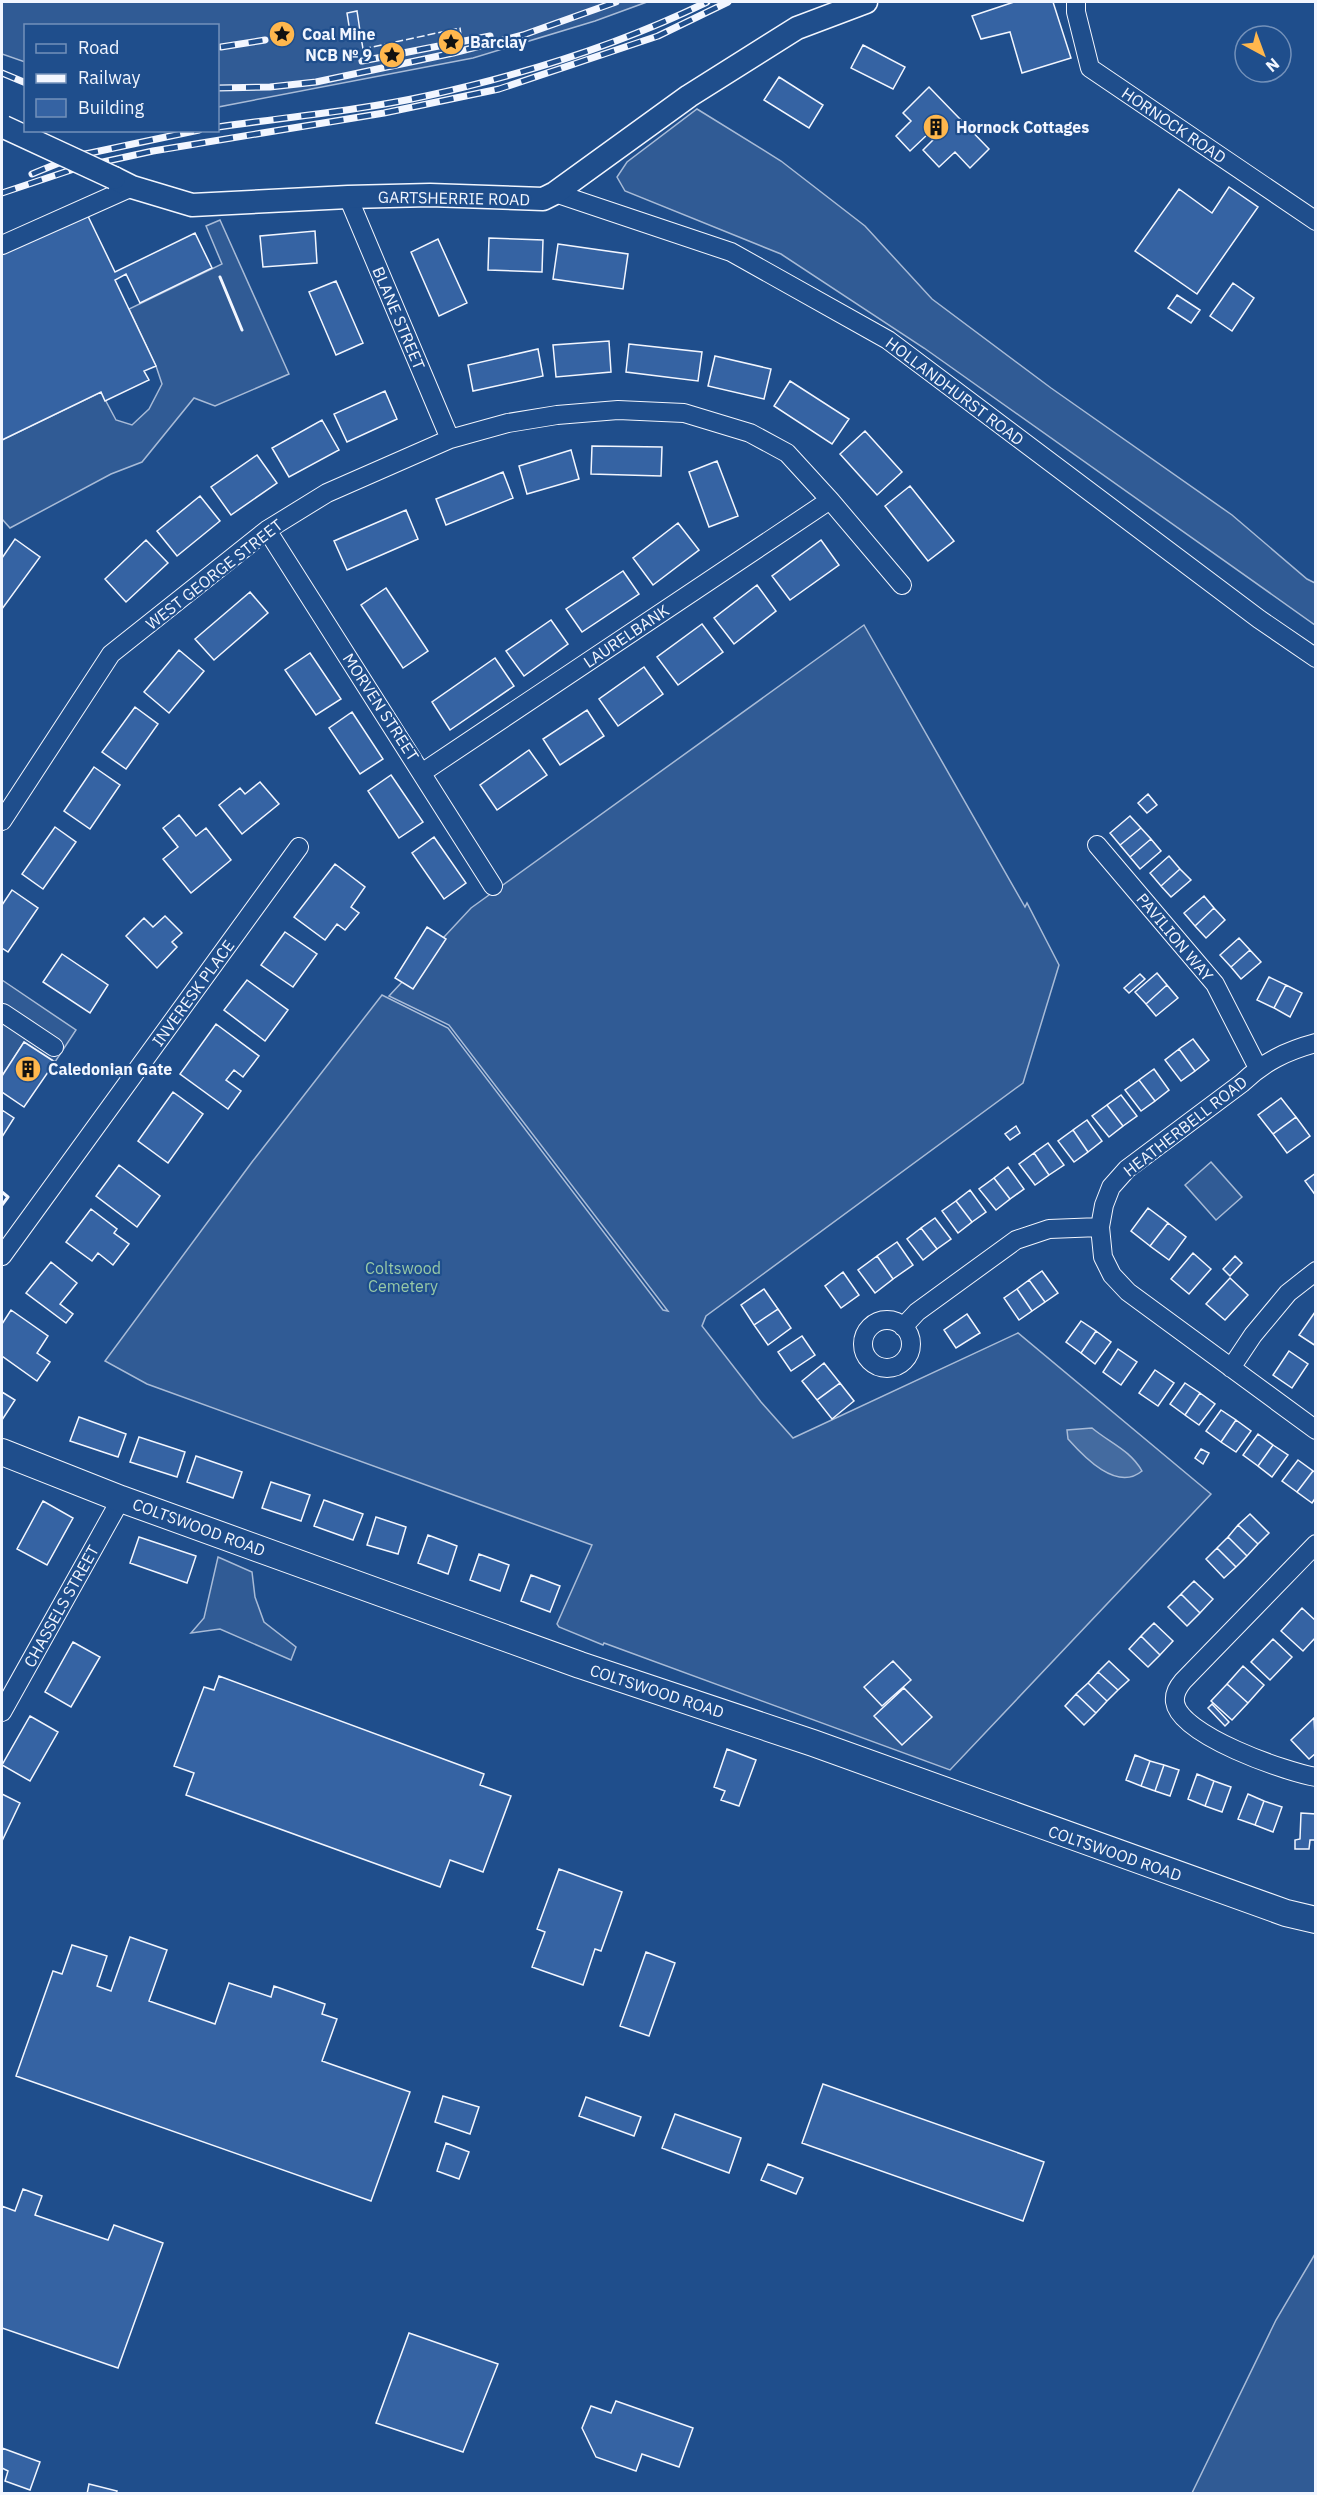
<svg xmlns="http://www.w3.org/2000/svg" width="1317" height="2495" font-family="'IBM Plex Sans',sans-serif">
  <rect width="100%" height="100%" fill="#1f4e8c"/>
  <path fill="#305b95" stroke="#a8bbd7" stroke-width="1.5" d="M2,2H647L595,21L473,58L218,107V26H26L25,62L2,54Z
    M697,109L781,161L865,226L932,299L1051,388L1232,515L1307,579L1315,583V625L924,348L781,254L625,191L617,177L627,162Z
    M220,220L289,374L215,406L194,398L142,462L111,474L10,528L2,519V440L101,392L116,420L132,425L149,409L162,384L156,366L129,309L222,264L206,226Z
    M864,625L1025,907L1027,903L1059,965L1023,1083L706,1316L702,1326L761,1402L793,1438L1018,1333L1211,1494L950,1770L604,1643L603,1645L559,1627L557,1624L592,1545L147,1384L105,1361L252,1162L382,995L448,1028L663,1310L668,1311L449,1025L389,996L471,908Z
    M2,980L76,1030L55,1062L24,1042L2,1076Z
    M1211,1162L1242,1197L1216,1220L1185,1185Z
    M218,1557L252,1572L255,1597L264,1622L296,1647L291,1660L220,1629L191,1633L204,1618Z
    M1315,2254V2493H1192L1276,2320Z"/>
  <path fill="#446ba0" stroke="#a8bbd7" stroke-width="1.5" d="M1092,1428C1110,1443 1130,1450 1142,1471C1117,1492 1084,1457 1068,1439L1067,1430Z"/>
  <path fill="#3563a3" stroke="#f2f6ff" stroke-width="1.5" d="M1014,2H1053L1071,58L1022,73L1010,32L981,39L972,16Z
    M357,11L360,31L350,32L347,13Z
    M863,45L905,67L893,89L851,68Z
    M779,77L823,105L809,128L764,100Z
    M929,87L989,149L970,168L955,152L939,167L923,150L934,139L929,133L910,151L896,136L911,121L903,113Z
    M1229,187L1258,207L1197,294L1135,251L1179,189L1212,213Z
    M85,210L115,272L195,233L212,268L140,303L126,274L115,280L156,366L144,371L149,380L105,401L101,392L2,440V250Z
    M315,231L317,263L263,267L260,236Z
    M489,238L543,240L542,272L488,270Z
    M438,239L467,303L439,316L411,252Z
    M558,244L628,254L623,289L553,279Z
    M336,281L363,343L336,355L309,292Z
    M1233,283L1254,298L1232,331L1210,316Z
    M1177,295L1200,310L1191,323L1168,308Z
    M609,341L611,372L556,377L553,345Z
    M629,344L702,352L698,381L626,372Z
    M538,349L543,376L473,391L468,365Z
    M715,356L771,369L764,399L708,386Z
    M790,381L849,419L832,444L774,406Z
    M385,391L397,419L347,442L334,414Z
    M322,420L339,450L289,477L272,448Z
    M865,431L902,472L877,495L840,454Z
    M592,446L662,447L661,476L591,474Z
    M571,450L579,479L527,494L519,466Z
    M257,455L277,483L231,515L211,487Z
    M717,461L738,516L709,527L689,472Z
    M503,472L513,498L446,525L436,499Z
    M910,486L954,541L928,561L885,506Z
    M200,496L220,521L177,556L157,531Z
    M406,510L418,539L347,570L334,541Z
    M678,523L699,550L653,585L633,558Z
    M15,539L40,557L2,609V558Z
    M146,540L168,563L126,602L105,579Z
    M821,540L839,565L790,600L772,576Z
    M623,571L639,594L582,632L566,609Z
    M757,585L776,611L734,644L714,618Z
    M386,588L428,651L403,668L361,605Z
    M250,592L268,613L214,660L195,639Z
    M551,620L568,644L524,676L506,651Z
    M702,624L723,652L678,685L657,657Z
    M179,650L204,671L169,713L144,692Z
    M310,653L341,699L316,715L285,670Z
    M495,658L514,686L450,730L432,702Z
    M644,667L663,694L618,726L599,699Z
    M135,707L158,724L126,769L102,752Z
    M587,710L604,736L560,765L543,739Z
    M352,712L383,759L360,774L329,728Z
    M529,750L547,775L497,810L480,785Z
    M94,767L120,785L90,829L64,811Z
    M391,775L423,822L399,838L368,791Z
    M260,782L279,804L242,834L219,805L240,788L245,794Z
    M1148,794L1157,805L1147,813L1138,803Z
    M179,815L196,836L206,828L231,860L191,893L163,859L178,847L163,828Z
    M1130,816L1141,828L1120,845L1110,833Z
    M55,827L76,842L43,889L22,874Z
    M1141,828L1151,839L1130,857L1120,845Z
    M434,837L466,883L444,899L412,853Z
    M1151,839L1161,851L1140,869L1130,857Z
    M1169,856L1180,869L1161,886L1150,873Z
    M335,864L365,887L351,907L359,913L345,930L337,924L325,940L294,917Z
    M1180,869L1191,880L1171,897L1161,886Z
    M12,890L38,908L8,952L2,948V905Z
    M1204,896L1214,908L1195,926L1184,913Z
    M1214,908L1225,920L1206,938L1195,926Z
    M165,916L182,933L172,942L177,947L157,968L126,936L144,918L153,927Z
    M427,927L446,939L413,989L395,978Z
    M285,932L317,954L293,987L261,965Z
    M1239,938L1250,950L1231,967L1220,955Z
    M1250,950L1261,962L1241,979L1231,967Z
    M62,954L108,985L90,1013L43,982Z
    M1157,973L1167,985L1146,1004L1135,992Z
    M1140,974L1145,979L1129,993L1124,988Z
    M1269,977L1286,985L1274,1008L1257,1000Z
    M247,980L288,1010L265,1041L224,1010Z
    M1167,985L1178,998L1156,1016L1146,1004Z
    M1286,985L1302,993L1290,1017L1274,1008Z
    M216,1024L259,1056L243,1077L234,1070L226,1080L241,1091L228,1109L180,1074Z
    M1193,1039L1209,1060L1195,1071L1179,1049Z
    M24,1042L55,1062L24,1107L2,1092V1076Z
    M1179,1049L1195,1071L1181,1081L1165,1060Z
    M1154,1069L1169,1090L1155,1101L1139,1080Z
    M1139,1080L1155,1101L1141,1111L1125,1090Z
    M173,1092L203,1114L168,1163L138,1141Z
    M1121,1095L1137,1116L1123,1126L1107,1105Z
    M1281,1098L1296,1117L1273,1134L1258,1115Z
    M1107,1105L1123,1126L1109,1137L1092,1116Z
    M2,1110L14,1118L2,1137Z
    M1296,1117L1310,1136L1287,1153L1273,1134Z
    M1087,1120L1102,1141L1088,1152L1073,1130Z
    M1016,1126L1020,1133L1010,1140L1005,1134Z
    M1073,1130L1088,1152L1074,1162L1058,1141Z
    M1048,1143L1064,1165L1049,1175L1034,1153Z
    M1034,1153L1049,1175L1035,1185L1019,1164Z
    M119,1165L160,1196L137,1227L96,1196Z
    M1008,1167L1024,1189L1010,1199L994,1178Z
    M1316,1173V1196L1305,1181Z
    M994,1178L1010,1199L996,1210L979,1189Z
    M970,1190L986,1212L972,1222L956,1201Z
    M956,1201L972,1222L958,1233L942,1211Z
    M1148,1208L1168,1223L1150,1246L1131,1231Z
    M91,1209L117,1229L114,1233L129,1244L113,1265L98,1253L92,1261L66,1242Z
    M935,1218L951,1239L937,1249L921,1228Z
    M1168,1223L1186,1237L1169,1260L1150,1246Z
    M921,1228L937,1249L923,1260L907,1239Z
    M897,1242L913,1265L893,1279L877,1256Z
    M1193,1253L1211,1269L1189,1294L1171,1279Z
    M877,1256L893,1279L875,1293L858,1270Z
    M1235,1256L1242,1263L1230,1276L1223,1269Z
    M51,1262L77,1283L60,1304L73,1314L66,1323L26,1293Z
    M1042,1271L1058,1293L1045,1302L1029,1280Z
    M843,1272L859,1295L841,1308L825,1286Z
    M1230,1278L1248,1295L1225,1320L1206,1304Z
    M1029,1280L1045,1302L1032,1311L1017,1289Z
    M764,1289L778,1309L754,1325L741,1305Z
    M1017,1289L1032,1311L1019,1320L1004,1298Z
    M778,1309L791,1328L768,1345L754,1325Z
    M11,1310L48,1336L37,1353L50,1362L37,1381L2,1356V1324Z
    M1315,1312H1316V1346L1299,1335Z
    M967,1314L980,1333L956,1348L944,1330Z
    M1081,1321L1096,1331L1081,1353L1066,1342Z
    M1096,1331L1111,1342L1095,1364L1081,1353Z
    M802,1336L815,1355L791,1371L778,1352Z
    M1118,1349L1137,1362L1121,1385L1103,1372Z
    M1289,1351L1308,1364L1292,1388L1273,1375Z
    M824,1363L840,1383L817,1400L802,1381Z
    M1155,1370L1174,1383L1158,1406L1139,1393Z
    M840,1383L854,1401L832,1419L817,1400Z
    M1185,1383L1200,1393L1185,1415L1170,1404Z
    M2,1392L15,1400L2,1420Z
    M1200,1393L1215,1404L1199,1425L1185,1415Z
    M1221,1410L1236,1420L1221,1442L1206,1431Z
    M79,1417L126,1434L118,1457L70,1441Z
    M1236,1420L1251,1431L1236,1452L1221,1442Z
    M1258,1434L1273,1445L1258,1466L1243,1455Z
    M139,1437L185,1452L177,1477L130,1462Z
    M1273,1445L1288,1455L1272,1477L1258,1466Z
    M1201,1449L1209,1453L1203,1464L1195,1458Z
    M196,1456L242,1472L233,1498L187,1482Z
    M1298,1460L1313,1471L1297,1492L1282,1481Z
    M1313,1471L1316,1473V1497L1312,1503L1297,1492Z
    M271,1482L310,1495L301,1521L262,1508Z
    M324,1500L363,1514L353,1540L314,1526Z
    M43,1501L73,1518L47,1565L17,1549Z
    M1250,1514L1269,1533L1258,1544L1238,1525Z
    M376,1517L406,1527L398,1554L367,1545Z
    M1238,1525L1258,1544L1247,1556L1228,1537Z
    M428,1535L457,1546L448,1574L418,1563Z
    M139,1537L196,1556L187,1583L130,1563Z
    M1228,1537L1247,1556L1236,1567L1217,1548Z
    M1217,1548L1236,1567L1224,1578L1206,1559Z
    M479,1554L509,1565L500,1591L470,1580Z
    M531,1575L560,1586L550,1612L521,1601Z
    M1194,1581L1213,1599L1200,1613L1181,1594Z
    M1181,1594L1200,1613L1187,1626L1168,1607Z
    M1302,1608L1316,1621V1637L1303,1651L1281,1631Z
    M1154,1623L1173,1641L1160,1655L1141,1636Z
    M1141,1636L1160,1655L1148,1667L1129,1649Z
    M1273,1639L1292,1657L1270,1680L1251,1662Z
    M73,1642L100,1657L71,1707L45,1692Z
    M893,1661L911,1680L882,1706L864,1687Z
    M1109,1661L1129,1680L1118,1690L1098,1672Z
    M1243,1666L1264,1685L1248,1703L1227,1684Z
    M1098,1672L1118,1690L1107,1701L1088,1683Z
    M219,1676L484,1774L480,1785L511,1796L483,1872L450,1860L440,1887L186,1795L194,1773L174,1766L204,1687L214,1690Z
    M1088,1683L1107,1701L1096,1713L1076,1694Z
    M1227,1684L1248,1703L1232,1720L1211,1701Z
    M904,1688L932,1717L902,1745L874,1716Z
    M1076,1694L1096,1713L1084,1725L1065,1706Z
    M1212,1704L1229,1722L1225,1726L1208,1708Z
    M30,1716L58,1732L30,1781L2,1765Z
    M1314,1718L1316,1753L1309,1759L1291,1740Z
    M727,1749L756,1760L739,1806L721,1800L725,1791L714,1787Z
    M1135,1755L1150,1761L1141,1786L1126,1780Z
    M1150,1761L1164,1765L1155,1791L1141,1786Z
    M1164,1765L1179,1770L1170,1796L1155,1791Z
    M1197,1774L1214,1781L1205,1806L1188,1799Z
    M1214,1781L1231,1787L1222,1812L1205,1806Z
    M2,1794L20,1803L2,1841Z
    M1248,1794L1264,1801L1255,1825L1238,1819Z
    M1264,1801L1282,1807L1273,1832L1255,1825Z
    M1301,1813L1316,1814V1840H1310L1309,1849H1295V1840L1300,1839Z
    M559,1869L622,1892L601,1951L595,1949L583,1985L532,1967L545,1932L537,1929Z
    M130,1937L167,1950L149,2001L215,2024L229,1983L271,1997L274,1986L325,2004L322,2014L337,2019L322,2061L410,2092L371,2201L16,2076L53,1971L62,1974L72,1945L107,1956L97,1986L111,1991Z
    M646,1952L675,1963L649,2036L620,2026Z
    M823,2084L1044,2162L1023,2221L802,2143Z
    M443,2096L479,2107L470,2134L435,2122Z
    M586,2097L641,2117L634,2136L579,2116Z
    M675,2114L741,2138L729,2173L662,2148Z
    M446,2143L469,2152L459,2179L437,2171Z
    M768,2164L803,2178L796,2194L761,2180Z
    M23,2189L42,2196L35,2215L108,2240L114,2225L163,2243L118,2368L2,2328V2206L15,2211Z
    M409,2333L498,2364L463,2452L376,2423Z
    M616,2401L693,2428L679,2467L642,2454L636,2471L596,2457L582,2428L591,2406L611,2413Z
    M2,2448L40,2462L30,2490L5,2481L8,2471L2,2468Z
    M89,2484L117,2491L116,2494H87Z"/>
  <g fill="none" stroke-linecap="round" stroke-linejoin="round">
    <defs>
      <path id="minor" d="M1076,2V12L1090,68L1316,221
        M555,193L731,252L888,340L1259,619L1316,658
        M348,197L450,439
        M2,245L132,187
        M267,530L493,886
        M423,772L830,500
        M2,821L111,654L267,530L327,493L450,439L508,423L557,415L618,410L684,413L750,433L787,453L830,500L902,585
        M1097,845L1215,984L1258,1068
        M3,1013L54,1047
        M1316,1043C1286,1051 1264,1062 1242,1083L1127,1169L1111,1187L1104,1205L1100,1227L1103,1257L1112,1275L1128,1292L1316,1430
        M2,1256L299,847
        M863 1344a24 24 0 1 1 48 0a24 24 0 1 1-48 0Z
        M903,1327L917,1312L1016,1240L1049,1229L1100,1227
        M1231,1368L1253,1335L1288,1293L1316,1271
        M1316,1544L1183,1681C1178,1687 1174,1693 1175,1702C1179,1735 1286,1772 1316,1777
        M2,1712L121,1499"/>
      <path id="tertiary" d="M114,178L132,187L192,205L348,197L430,195L543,199L555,193L689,96L797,28L866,2"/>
      <path id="secondary" d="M2,1452L121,1499L580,1665L813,1743L1286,1913L1316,1920"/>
    </defs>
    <use href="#minor" stroke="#f2f6ff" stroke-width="20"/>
    <use href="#tertiary" stroke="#f2f6ff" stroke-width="25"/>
    <use href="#secondary" stroke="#f2f6ff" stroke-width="28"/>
    <use href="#minor" stroke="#1f4e8c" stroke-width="18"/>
    <use href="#tertiary" stroke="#1f4e8c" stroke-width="22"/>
    <use href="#secondary" stroke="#1f4e8c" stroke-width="26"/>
    <defs>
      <path id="rail" d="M221,47L265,40
        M362,61L490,36
        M2,73L26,83
        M218,88L270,87L316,82L453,53L523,35L616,2
        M218,127C287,117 357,111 426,96C521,75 619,45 707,2
        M32,174L76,156L199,130
        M2,193L80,167L153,151L384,113L499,89L658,36L728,2"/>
    </defs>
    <use href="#rail" stroke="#f2f6ff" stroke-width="7"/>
    <use href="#rail" stroke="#1f4e8c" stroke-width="4.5" stroke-dasharray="14" stroke-linecap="butt"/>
    <defs>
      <path id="tertiary-bridge" d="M4,127L114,178"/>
    </defs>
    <use href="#tertiary-bridge" stroke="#f2f6ff" stroke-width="25" stroke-linecap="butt"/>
    <use href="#tertiary-bridge" stroke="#1f4e8c" stroke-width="22"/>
    <path stroke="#f2f6ff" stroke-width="1.5" stroke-dasharray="8 3" stroke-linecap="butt" d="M360,31L364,55
      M363,49L460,28L461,35"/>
    <path stroke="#f2f6ff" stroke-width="3" d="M220,277L242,330
      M2,1192L8,1197L2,1205"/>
  </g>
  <defs>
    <symbol id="sight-disc" viewBox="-11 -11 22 22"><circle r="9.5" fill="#ffb74d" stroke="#1f4e8c"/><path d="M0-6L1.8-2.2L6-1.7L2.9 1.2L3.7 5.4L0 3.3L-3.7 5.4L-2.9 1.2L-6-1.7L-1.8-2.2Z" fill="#111"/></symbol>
    <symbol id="building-disc" viewBox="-11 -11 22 22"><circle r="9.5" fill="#ffb74d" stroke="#1f4e8c"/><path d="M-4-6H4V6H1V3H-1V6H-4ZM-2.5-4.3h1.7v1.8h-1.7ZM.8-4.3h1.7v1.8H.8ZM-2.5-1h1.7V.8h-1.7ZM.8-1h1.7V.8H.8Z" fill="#111"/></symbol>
  </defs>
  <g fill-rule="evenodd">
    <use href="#sight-disc" x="267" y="19" width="30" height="30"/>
    <use href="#sight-disc" x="436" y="27" width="30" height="30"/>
    <use href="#sight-disc" x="377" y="40" width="30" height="30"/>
    <use href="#building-disc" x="921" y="112" width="30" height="30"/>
    <use href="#building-disc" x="13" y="1054" width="30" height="30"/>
  </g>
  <g text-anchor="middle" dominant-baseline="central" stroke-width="4.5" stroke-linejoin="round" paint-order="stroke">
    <g font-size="16" font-weight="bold" fill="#f2f6ff" stroke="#1f4e8c" text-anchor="start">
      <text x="302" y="34">Coal Mine</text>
      <text x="470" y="42">Barclay</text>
      <text x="372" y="55" text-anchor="end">NCB № 9</text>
      <text x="956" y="127">Hornock Cottages</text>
      <text x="48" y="1069">Caledonian Gate</text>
    </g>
    <g font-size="16" fill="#f2f6ff" stroke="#1f4e8c">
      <text transform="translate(1174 125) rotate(34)">HORNOCK ROAD</text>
      <text transform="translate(454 198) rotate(1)">GARTSHERRIE ROAD</text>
      <text transform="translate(399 318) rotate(67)">BLANE STREET</text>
      <text transform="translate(955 391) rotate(37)">HOLLANDHURST ROAD</text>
      <text transform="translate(214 574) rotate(-38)">WEST GEORGE STREET</text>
      <text transform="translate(626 636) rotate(-34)">LAURELBANK</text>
      <text transform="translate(381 707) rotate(57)">MORVEN STREET</text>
      <text transform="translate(1175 937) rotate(50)">PAVILION WAY</text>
      <text transform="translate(193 993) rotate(-54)">INVERESK PLACE</text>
      <text transform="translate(1185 1126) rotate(-38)">HEATHERBELL ROAD</text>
      <text transform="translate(199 1527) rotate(20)">COLTSWOOD ROAD</text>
      <text transform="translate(61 1606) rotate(-61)">CHASSELS STREET</text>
      <text transform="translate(657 1691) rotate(18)">COLTSWOOD ROAD</text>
      <text transform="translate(1115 1853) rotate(19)">COLTSWOOD ROAD</text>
    </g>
    <g font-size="16" fill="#97c8a6" stroke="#1f4e8c">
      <text x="403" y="1268">Coltswood<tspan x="403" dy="18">Cemetery</tspan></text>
    </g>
  </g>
  <rect width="1317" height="2495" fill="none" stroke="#f2f6ff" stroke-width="6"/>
  <rect x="24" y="24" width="195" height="108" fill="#1f4e8c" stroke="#7391ba" stroke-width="1.5"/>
  <rect x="36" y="44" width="30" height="9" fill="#1f4e8c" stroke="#7391ba" stroke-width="1.5"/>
  <text x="78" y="54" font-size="18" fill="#f2f6ff">Road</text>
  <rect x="36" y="74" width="30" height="9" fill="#f2f6ff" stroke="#7391ba" stroke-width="1.5"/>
  <text x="78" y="84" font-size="18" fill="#f2f6ff">Railway</text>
  <rect x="36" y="99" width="30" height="18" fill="#3563a3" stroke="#7391ba" stroke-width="1.5"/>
  <text x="78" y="114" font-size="18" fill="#f2f6ff">Building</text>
  <g transform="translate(1263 54) rotate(139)"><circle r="28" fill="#1f4e8c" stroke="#7391ba" stroke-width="1.5"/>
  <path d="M0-4.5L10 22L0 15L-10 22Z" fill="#ffb74d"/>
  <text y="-9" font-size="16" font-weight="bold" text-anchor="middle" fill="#f2f6ff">N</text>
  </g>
</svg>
